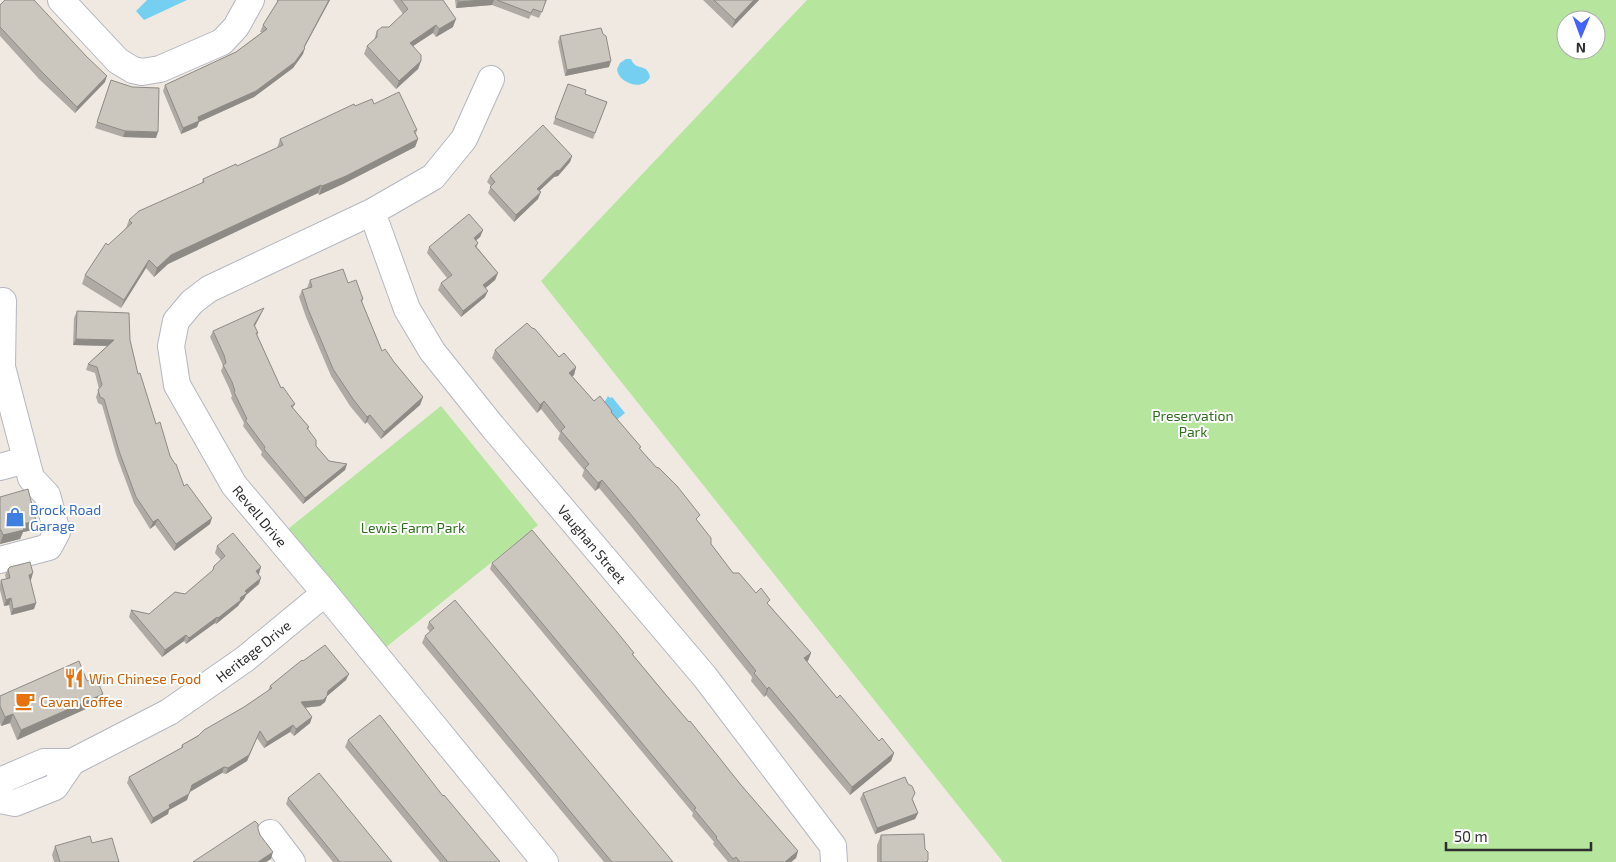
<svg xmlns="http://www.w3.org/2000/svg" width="1616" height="862" font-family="'Exo 2',sans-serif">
  <rect width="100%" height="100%" fill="#efe9e1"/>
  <path fill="#b6e59e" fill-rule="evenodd" d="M807,0H1616V862H1003L541,281ZM1566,20H1596V50H1566Z
    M441,406L538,525L385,648L288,529Z"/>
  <path fill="#75cff0" d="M147,0H187L144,20L136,11Z
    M626,59H631C636,72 647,62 650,77C643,92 618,83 617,69L620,63Z
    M608,396L610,398L612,397L625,413L614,422L604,403Z"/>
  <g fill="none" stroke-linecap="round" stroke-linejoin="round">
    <defs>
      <path id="minor" d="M61,0L118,61L133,70L142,72L160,69L222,42L236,27L251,0
        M491,79L464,139L433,177L372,212L209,289L192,302L176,321L171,346L177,385L234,485L325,593L545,862
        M372,212L407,309L432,351L492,426L705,677L833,846L834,862
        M0,467L26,460
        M0,560L49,547L57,532L47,495L31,478L2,367L3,301
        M0,784L2,780L44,762H72L169,712L245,659L325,593
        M0,800L15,803L55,787L72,762
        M270,833L292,862"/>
    </defs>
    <use href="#minor" stroke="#b4b7c1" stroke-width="28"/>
    <use href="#minor" stroke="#fff" stroke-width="26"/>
  </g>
  <path fill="#afaba4" d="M278,0H330L304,47L303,54L293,68L254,97L199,122L197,127L181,134L163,91L165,85L236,52L262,32H260L263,25L275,6Z
    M393,0H443L453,27L436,37L433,33L413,46L421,61L418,69L396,89L364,54L367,46L374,40L377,31L389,27L403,14Z
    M455,0H547L539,18L531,15L529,19L492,5L456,8Z
    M703,0H759L732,28Z
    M0,5L105,82L75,113L39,79L0,36Z
    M560,36L609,67L565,76L558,42Z
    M111,80L156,138L123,137L95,128Z
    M568,84L585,94L607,102L593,139L553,124Z
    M374,104L417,130L416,134L418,139L415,147L343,184L319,195L318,193L168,264L154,277L146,268L121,308L82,284L85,275L126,228L129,220L202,183L203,179L237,166L277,148L280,139L355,106Z
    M572,156L570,162L558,176L554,177L539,191L538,199L514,222L488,193L491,186L487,182L490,176Z
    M483,230L480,237L476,240L478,243L477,247L498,273L495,280L485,288V297L461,317L438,290L441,283L447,278L427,253L429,247Z
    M310,280L348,283L363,299L362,302L382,351L394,362L423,397L420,405L381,439L367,422L365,424L350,406L331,376L306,317L299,297L302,290L307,288Z
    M77,311L130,340L138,374L156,424L184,486L210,524L174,551L155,525L150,529L134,503L117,457L102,405L98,403L96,397L99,389L95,373L86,370L88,364L107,346L73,345L74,318Z
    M261,314L255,326L258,333L257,335L281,388L295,404L293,408L309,427L308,430L316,446L329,461L347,464L345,470L303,504L261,455L262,452L243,426L244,423L231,398L232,396L229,388L221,371L223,366L221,361L210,337L213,331Z
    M532,328L559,357L576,367L574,375L572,376L594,401L612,411L611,412L698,522L711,544L733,573L769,605L811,653L807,662L837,698L879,741L894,753L891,761L850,795L766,695L764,697L751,681L752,677L630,525L599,488L595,491L582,476L584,470L558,439L560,433L541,409L537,413L492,358L495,350Z
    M0,497L33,530L23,532L20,539L0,544Z
    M217,546L259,574H258L259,584L246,595L244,599L240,603L238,606L216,624L215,623L186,644L184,641L162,657L129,617L131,610L149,614L185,594L212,572L214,566L221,560L215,553Z
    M492,563L633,655L741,785L798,851L796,858L791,862H728L713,844L714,842L692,816L693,813L490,569Z
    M8,569L31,580H30L36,603L34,609L11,615L9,605L4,606L0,590V584L1,580L6,579L5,575Z
    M429,622L673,862H604L422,643L425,636L430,632L427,628Z
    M303,661L346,680L327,696L325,702L320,706L305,708L312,717L310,723L294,736L290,732L264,748L257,738L247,761L226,774L222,773L190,791L187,800L169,810L168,814L151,824L127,783L129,777L181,748L182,745L244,707L268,691L270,686Z
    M87,681L99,703L17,740L10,723L1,726L0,723V696Z
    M348,740L443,796L500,862H440L345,747Z
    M863,793L913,800L918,813L915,819L875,834L860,799Z
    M288,798L392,862H333L286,804Z
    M881,835L925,849L928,862H877V845Z
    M92,843L119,862H54L52,855L55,846Z"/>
  <path fill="#8e8b86" d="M329,0H330L302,52L305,48L303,54L293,68L254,97L199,122L197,127L181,134L183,128L304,47Z
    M482,0H494L492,5L456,8L458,2Z
    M754,0H759L732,28L735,20Z
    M456,19L453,27L436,37L439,29Z
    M436,25L433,33L407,50L410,43Z
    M421,61L418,69L396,89L399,81Z
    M611,61L609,67L565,76L567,70Z
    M107,76L105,82L75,113L77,107Z
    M125,131L158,132L156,138L123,137Z
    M418,139L415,147L343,184L319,195L322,186Z
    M572,156L570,162L558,176L554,177L535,195L537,189Z
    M321,185L318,193L168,264L154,277L157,268L171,255Z
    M541,192L538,199L514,222L516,215Z
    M483,230L480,237L472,244L474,238Z
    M149,260L146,268L121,308L124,300Z
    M498,273L495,280L481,292L483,285Z
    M488,291L485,297L461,317L463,311Z
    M264,308L261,314L252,331L254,325Z
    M76,339L114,340L111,346L73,345Z
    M576,367L574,375L567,381L569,373Z
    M423,397L420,405L381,439L384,432Z
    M544,401L541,409L537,413L540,405Z
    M370,415L367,422L365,424L367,417Z
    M347,464L345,470L303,504L305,498Z
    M602,480L599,488L595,491L598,483Z
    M212,518L210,524L174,551L176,544Z
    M158,519L155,525L150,529L153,522Z
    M36,521L33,530L23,532L20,539L0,544L3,535L22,524Z
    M261,567L259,574L253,578L256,571Z
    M33,573L31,580L27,581L29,575Z
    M261,578L259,584L246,595L244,599L240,603L238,606L216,624L218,618L240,598L245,591Z
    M11,598L9,605L4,606L6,600Z
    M36,603L34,609L11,615L13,609Z
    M217,617L215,623L186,644L189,638Z
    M186,635L184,641L162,657L165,650Z
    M811,653L808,661L801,666L804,658Z
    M349,674L346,680L326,697L328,691Z
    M769,687L766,695L764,697L767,689Z
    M103,694L99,703L17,740L21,730Z
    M327,696L325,702L320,706L298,708L301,702Z
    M13,714L10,723L1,726L5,717Z
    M312,717L310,723L294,736L296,729Z
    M293,725L290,732L264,748L267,742Z
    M260,731L247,761L226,774L228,768Z
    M894,753L891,761L850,795L852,787Z
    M224,767L222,773L190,792L192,785Z
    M189,794L187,800L169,810L168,814L151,824L153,818L169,805Z
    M918,813L915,819L875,834L877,828Z
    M798,851L796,858L791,862H785Z
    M273,852L271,859L266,862H258Z"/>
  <path fill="#cbc7bf" stroke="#8e8b86" d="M5,0H34L87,57L107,76L77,107L42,72L0,27V5Z
    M277,0H329L304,47L305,48L295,62L256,91L198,117L199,121L183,128L165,85L236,52L267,29L263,25L278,1Z
    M401,0H443L456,19L439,29L436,25L410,43L421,55V61L399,81L367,46L377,37V31L382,27H389L408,9Z
    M458,0H482L458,2Z
    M497,0H546L542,12L533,9L531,13Z
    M714,0H754L735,20Z
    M601,28L603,34L606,36L611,61L567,70L560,36Z
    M111,80L132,87L159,88L158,132L125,131L97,122Z
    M568,84L586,90L585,94L607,102L595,133L555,118Z
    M399,92L417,130L414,131L418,139L346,176L322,186L321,185L171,255L157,268L149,260L124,300L85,275L106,243L108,245L132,223L129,220L139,211L204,182L203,179L236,164L237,166L283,145L280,139L354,104L355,106L372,99L374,104Z
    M543,125L572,156L560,170L556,171L537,189L541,192L516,215L490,187L495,182L490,176Z
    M469,214L483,230L474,238L478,243L475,246L498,273L483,285L488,291L463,311L441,283L452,275L429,247Z
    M343,269L348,283L356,280L363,299L361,300L382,351L385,349L394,362L423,397L384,432L370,415L367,417L353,399L333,369L308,309L302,290L312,287L310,280Z
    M264,308L254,325L258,333H256L281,388L283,387L295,404L291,406L309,427L307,428L316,440V446L329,461L347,464L305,498L264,449L265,447L245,420L247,419L234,392L235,391L232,382L223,365L226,363L224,355L213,331Z
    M77,311L129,313L130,340L138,374L140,373L156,424L160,422L170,456L175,464H176L184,486L187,484L212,518L176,544L158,519L153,522L136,497L119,451L104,399L100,397L98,390L102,385L97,367L88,364L114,340L76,339Z
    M527,323L532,328L535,329L559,357L564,353L576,367L569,373L594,401L600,396L612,411L611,412L641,447L639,448L656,467L659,468L677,486L700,515L696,519L711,538V544L733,573H739L756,593L761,588L770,600L767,603L811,653L804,658L837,698L840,695L879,741L882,738L894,753L852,787L769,687L767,689L754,673L756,671L633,517L602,480L598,483L585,468L589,464L561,431L565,427L544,401L540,405L495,350Z
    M28,489L36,521L22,524L24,530L3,535L1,530H0V497Z
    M532,530L617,632L634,653L632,654L666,695L689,722L690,721L741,785L798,851L785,862H740L736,857L733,859L716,838L717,837L694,809L696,808L492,563Z
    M233,533L261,567L256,571L261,578L245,591L247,593L240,598L241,600L218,618L217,617L189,638L186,635L165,650L131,610L149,614L175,592L185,594L213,570L214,566L225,556L217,546Z
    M30,562L33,573L29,575L36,603L13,609L11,598L6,600L1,580L10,578L8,569L10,567Z
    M455,600L673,862H612L425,636L434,628L429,622Z
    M325,645L349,674L328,691L327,696L323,700L301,702L312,717L296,729L293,725L267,742L260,731L249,755L228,768L224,767L192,785L189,794L169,805L170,808L153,818L129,777L183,747L182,745L198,736L204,730L244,707L272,688L270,686L302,660L303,661Z
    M79,661L87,681L96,678L103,694L21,730L13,714L5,717L0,706V696Z
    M380,715L443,796L444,795L500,862H448L348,740Z
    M319,773L392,862H340L288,798Z
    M905,777L908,784L912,786L915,793L912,799L918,813L877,828L863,793Z
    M255,821L258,824V829L260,835L273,852L258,862H193Z
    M924,834L925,849L928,852V860L926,862H881V835Z
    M90,836L92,843L112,838L119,862H60L55,846Z"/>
  <defs>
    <symbol id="shop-bare" viewBox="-9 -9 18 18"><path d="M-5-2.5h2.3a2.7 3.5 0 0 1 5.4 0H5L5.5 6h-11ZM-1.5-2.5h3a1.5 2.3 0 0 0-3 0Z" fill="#3f7fe0" stroke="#fff" stroke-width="2.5" paint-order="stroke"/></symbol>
    <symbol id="restaurant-bare" viewBox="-9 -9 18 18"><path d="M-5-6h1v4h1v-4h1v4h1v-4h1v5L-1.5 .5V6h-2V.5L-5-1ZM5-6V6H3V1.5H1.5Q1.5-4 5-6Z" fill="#e8710a" stroke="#fff" stroke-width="2.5" paint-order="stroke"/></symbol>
    <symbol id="cafe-bare" viewBox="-9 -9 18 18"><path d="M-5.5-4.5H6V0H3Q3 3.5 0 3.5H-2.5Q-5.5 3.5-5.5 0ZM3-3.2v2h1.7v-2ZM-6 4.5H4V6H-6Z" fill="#e8710a" stroke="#fff" stroke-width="2.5" paint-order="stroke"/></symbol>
  </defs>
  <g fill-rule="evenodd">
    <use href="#shop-bare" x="1" y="503" width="28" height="28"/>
    <use href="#restaurant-bare" x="60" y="664" width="28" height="28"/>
    <use href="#cafe-bare" x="11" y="687" width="28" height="28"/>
  </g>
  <g text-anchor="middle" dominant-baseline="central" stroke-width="4" stroke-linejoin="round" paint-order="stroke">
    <g font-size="14" fill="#2c6e1b" stroke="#fff">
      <text x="1193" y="415">Preservation<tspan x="1193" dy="16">Park</tspan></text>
      <text x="413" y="527">Lewis Farm Park</text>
    </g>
    <g font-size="14" fill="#366cbe" stroke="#fff" text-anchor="start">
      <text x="30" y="509">Brock Road<tspan x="30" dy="16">Garage</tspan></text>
    </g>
    <g font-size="14" fill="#2e2e2e" stroke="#fff">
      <text transform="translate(260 516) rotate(50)">Revell Drive</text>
      <text transform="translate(592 544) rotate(50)">Vaughan Street</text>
      <text transform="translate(253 651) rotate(-38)">Heritage Drive</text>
    </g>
    <g font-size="14" fill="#c56008" stroke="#fff" text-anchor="start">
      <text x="89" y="678">Win Chinese Food</text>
      <text x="40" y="701">Cavan Coffee</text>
    </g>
  </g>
  <g transform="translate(1581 35) rotate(181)"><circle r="24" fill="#ffffff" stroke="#ababab"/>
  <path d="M0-4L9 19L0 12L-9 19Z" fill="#4264fb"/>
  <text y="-8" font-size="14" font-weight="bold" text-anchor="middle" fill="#2e2e2e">N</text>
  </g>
  <path d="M1446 842v8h145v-8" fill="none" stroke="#2e2e2e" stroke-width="2.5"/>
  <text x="1454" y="842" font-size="15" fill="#2e2e2e" stroke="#ffffff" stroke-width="4" paint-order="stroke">50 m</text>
</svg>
